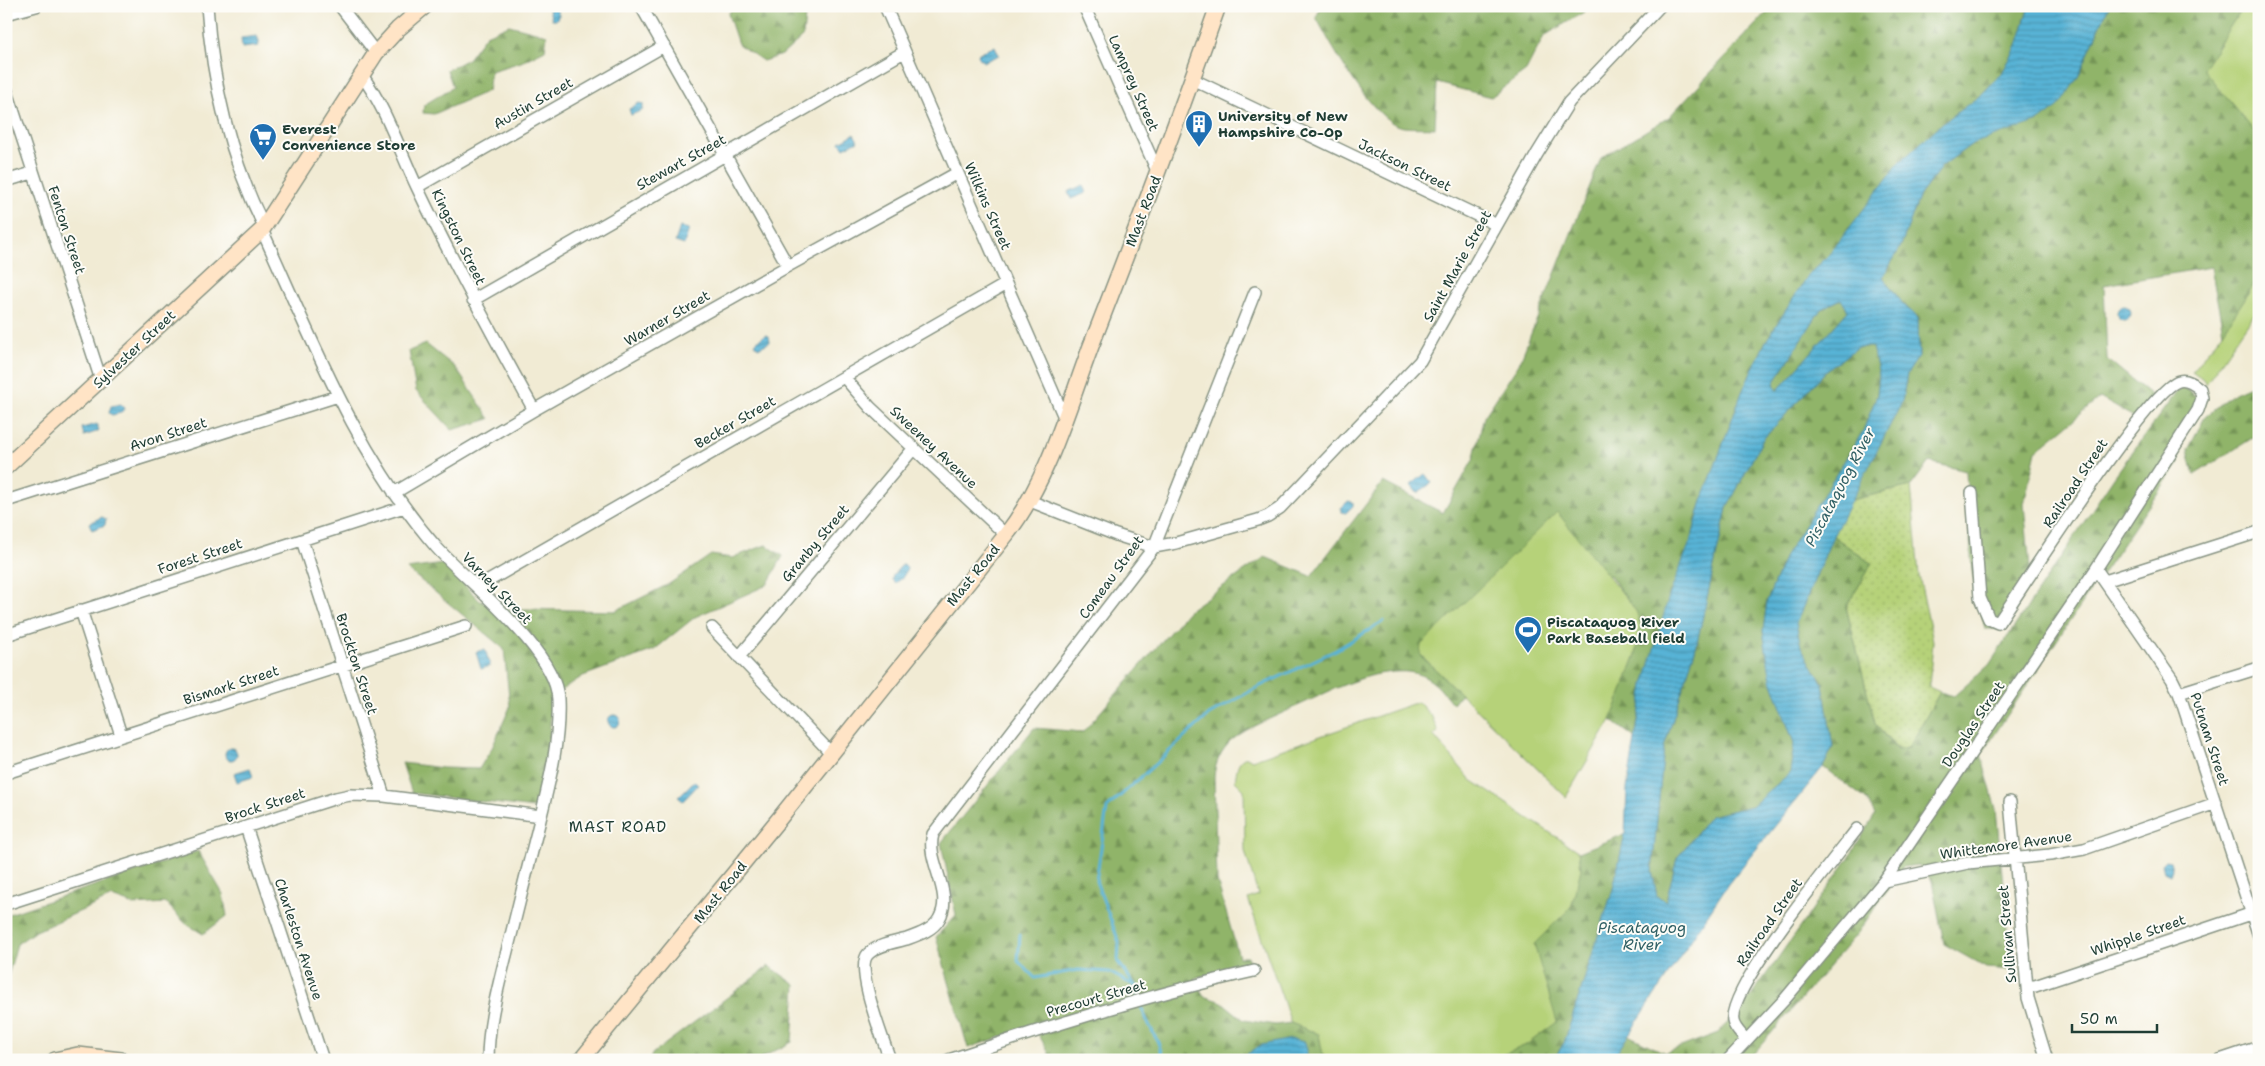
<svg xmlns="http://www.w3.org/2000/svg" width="2265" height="1066" font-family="'Shantell Sans',sans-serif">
  <defs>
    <pattern id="grass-dots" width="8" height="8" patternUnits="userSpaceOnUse" patternTransform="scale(1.25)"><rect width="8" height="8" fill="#b6d279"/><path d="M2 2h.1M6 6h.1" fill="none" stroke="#9cb569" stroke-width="1.8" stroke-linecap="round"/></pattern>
    <pattern id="forest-firs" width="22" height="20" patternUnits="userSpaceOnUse" patternTransform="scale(1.25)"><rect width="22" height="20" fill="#90b469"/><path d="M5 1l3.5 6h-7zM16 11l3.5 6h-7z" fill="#759457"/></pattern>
    <pattern id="water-rules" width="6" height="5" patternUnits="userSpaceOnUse" patternTransform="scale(1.25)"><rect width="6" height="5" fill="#58b3d6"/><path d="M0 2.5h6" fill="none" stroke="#4893ae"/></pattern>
  </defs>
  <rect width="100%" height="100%" fill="#fdfcf7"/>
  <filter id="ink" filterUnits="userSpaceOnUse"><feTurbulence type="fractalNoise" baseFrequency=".02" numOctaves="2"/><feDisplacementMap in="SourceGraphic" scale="10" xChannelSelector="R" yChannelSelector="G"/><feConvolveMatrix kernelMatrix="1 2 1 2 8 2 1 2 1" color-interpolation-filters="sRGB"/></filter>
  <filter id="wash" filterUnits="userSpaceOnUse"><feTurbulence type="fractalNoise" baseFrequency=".0096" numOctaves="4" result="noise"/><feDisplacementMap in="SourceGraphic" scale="20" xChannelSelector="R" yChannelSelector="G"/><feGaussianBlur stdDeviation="1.12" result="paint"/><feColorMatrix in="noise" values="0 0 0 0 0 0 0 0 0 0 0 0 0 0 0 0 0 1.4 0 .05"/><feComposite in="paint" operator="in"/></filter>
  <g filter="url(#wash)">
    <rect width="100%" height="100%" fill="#f1ebd4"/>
    <path fill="url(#grass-dots)" stroke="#6a8856" d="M1911,486L1919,576L1933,641L1929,687L1940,692L1909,748L1898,750L1875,724L1846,607L1872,564L1833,536L1851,500Z"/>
    <path fill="url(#forest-firs)" stroke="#58784e" d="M734,6H806L803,36L782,55L763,61L738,44L728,14Z
      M1322,6H1589L1584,12L1544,36L1526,71L1491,97L1437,83L1435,128C1426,127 1404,129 1396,125C1366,109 1332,47 1316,17Z
      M1773,6H2029L2017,46L2002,73L1982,94L1939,126L1827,257L1809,274L1766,341L1742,392L1701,504L1692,537L1644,685L1635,738L1611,720L1636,654L1637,613L1610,575L1420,655L1461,694L1453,704C1439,688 1431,675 1408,672C1397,671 1381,673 1370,676C1343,683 1318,697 1293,708C1273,718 1249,726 1232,740C1221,750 1215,763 1214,777L1217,881L1239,957H1248L1249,962L1195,978L1203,996L1222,1002L1244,1020L1275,1025L1291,1023L1319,1034L1324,1060H1305L1307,1050L1261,1045L1238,1060H1049V1053L1034,1026L968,1048L936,937L956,915L941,843L1034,728L1083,732L1189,610L1265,557L1311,576L1383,482L1443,513L1473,460L1484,417L1519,364L1601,158L1669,117Z
      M2109,6H2237L2239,13L2203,69L2259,137V277L2223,332L2211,267L2104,285L2107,359L2157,400L2141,421L2100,398L2036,451L2024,504L2031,579L1999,629H1985L1972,571L1966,471L1929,462L1911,486L1851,500L1902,402L1907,374L1919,356L1918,318L1903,304L1883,277L1900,248L1920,195L1942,166L1972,144L2002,132L2078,77Z
      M509,25L547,35L545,50L521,62L491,71L488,91L434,114L423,113L424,105L453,87L447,70L468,59L486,35Z
      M1842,299L1848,311L1777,391L1774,383L1821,309Z
      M426,344L455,367L490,419L452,430L416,391L409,351Z
      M1857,347H1872L1879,374L1877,395L1863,431L1784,558L1767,601L1763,631L1771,680L1794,743L1790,773L1752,806L1710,816L1677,858L1666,901L1657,896L1652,871L1664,747L1696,647L1727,508L1763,439L1824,373Z
      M2259,382V438L2254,437L2194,475L2188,450L2205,417L2234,393Z
      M2181,386L2196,396V405L2179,429V462L2077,610L1981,755L1996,809L2011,970L1987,968L1944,944L1932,881L1918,865L1903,867L1857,934L1748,1060H1612L1628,1035L1665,1053L1718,1033L1746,1003L1848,859L1875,815L1867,800L1823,767L1833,747L1823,684L1801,647L1796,623L1833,536L1872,564L1846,607L1875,724L1897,750L1909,748L1940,692L1954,696L1989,665L2114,477Z
      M766,545L783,556L767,585L695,617L654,650L583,676L551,697L549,757L534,808L412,793L402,763L443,768L479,769L492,748L510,707L504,649L407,569L444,564L480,601L512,611L525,609L615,611L669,584L711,555L732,558Z
      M1625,834L1613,889L1564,1043L1553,1060H1491L1526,1045L1556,1022L1534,944L1571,907L1581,869L1579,852Z
      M198,851L223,894L227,916L203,934L185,923L166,903L134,905L112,897L34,932L17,944L6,983V915Z
      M769,966L796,985L792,1042L757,1060H650L652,1054Z"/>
    <path fill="#b6d279" stroke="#6a8856" d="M2237,6H2259V137L2203,69L2239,13Z
      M2259,277V307L2206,384L2203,379L2192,371L2223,332Z
      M1557,512L1631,604L1637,613L1640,627L1636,654L1611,720L1566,797L1420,654L1421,645Z
      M1418,702L1432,717L1438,732L1433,735L1471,780L1579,852L1581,869L1571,907L1534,944L1557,1022L1526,1045L1491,1060H1324L1319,1034L1291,1023L1248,899L1258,895L1245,851L1244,790L1235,781C1237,771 1236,760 1247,757L1252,760Z"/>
    <path fill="url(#water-rules)" stroke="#3c7885" fill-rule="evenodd" d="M548,6H555L559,15L556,20H552Z
      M2029,6H2109L2078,77L2059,106L2039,121L1972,144L1942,166L1920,195L1900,248L1883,277L1903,304L1918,318L1919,356L1907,374L1902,402L1833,536L1796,623L1801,647L1823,684L1833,747L1823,767L1728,884L1612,1060H1553L1564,1043L1613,889L1625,834L1627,788L1644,685L1669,596L1692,537L1701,504L1742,392L1766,341L1809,274L1827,257L1899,163L1939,126L1982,94L2002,73L2017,46ZM1841,299L1848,311L1777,391L1774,383L1821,309ZM1857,347H1872L1879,375L1877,395L1863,431L1784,558L1767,601L1763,631L1771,680L1794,743L1790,773L1752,806L1710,816L1677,858L1666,901L1657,896L1652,871L1664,747L1696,647L1727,508L1763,439L1824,373Z
      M257,36L260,43H258L259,46L242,48L241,38Z
      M995,46L999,55L983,62L982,60H980L978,56L979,53Z
      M639,103L643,104V110L631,115L629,109Z
      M854,134L858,141L844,148L840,142Z
      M1083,185L1086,193L1071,199L1068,192Z
      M680,227L689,229L684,245L675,242Z
      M2117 313a7 7 0 1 1 14 0a7 7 0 1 1-14 0Z
      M765,335L769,336L770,342L758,348L755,345L756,342Z
      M121,404L125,408L121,413L112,415L109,413L111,406Z
      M97,424L99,431L84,436L82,428Z
      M1425,474L1432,483L1417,493L1411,485Z
      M1348,501L1353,502V506L1346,513L1341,512V508Z
      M102,517L106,519L105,525L92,530L89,523Z
      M902,565H905L907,568C906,574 900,581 895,583L892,580L893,575Z
      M485,649L490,666L481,669L476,652Z
      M608 721a6 6 0 1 1 12 0a6 6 0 1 1-12 0Z
      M225 754a6 6 0 1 1 12 0a6 6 0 1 1-12 0Z
      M250,768L253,777L237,782L234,773Z
      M694,781L698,785L683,801L678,797Z
      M2166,860L2170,861L2172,869L2170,875L2164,872L2162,864Z
      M1291,1039L1305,1042L1307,1050L1305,1060H1238L1261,1045Z"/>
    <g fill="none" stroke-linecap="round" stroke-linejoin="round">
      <path stroke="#58b3d6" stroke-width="3" d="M1020,935L1018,961L1035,978L1078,970L1109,972L1135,986
        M1139,996L1136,987L1118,962L1119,942L1096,881L1107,808L1209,715L1254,689L1336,650L1384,621
        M1140,1003C1146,1025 1160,1038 1163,1060"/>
    </g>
  </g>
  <g filter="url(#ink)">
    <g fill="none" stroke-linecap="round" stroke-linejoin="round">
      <defs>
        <path id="street" d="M207,6C212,81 230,159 264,226
          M340,6L376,53
          M641,6L788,266
          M885,6L1064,417
          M1084,6L1158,173
          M6,14L36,6
          M361,74C386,108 399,149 417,187C453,263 493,336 534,410
          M1192,79L1497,225
          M6,88L101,380
          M6,181L32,173
          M417,187L664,46
          M262,230C312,339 357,457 437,548C469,583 556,651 558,699C560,745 548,787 537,832C526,874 516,916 505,959C497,992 488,1025 488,1060
          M473,300L904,52
          M844,377L870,407L1006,535
          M394,493L534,410L788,266L957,173
          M6,501L338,396
          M1030,501L1116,535L1154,547L1176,543L1258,520L1268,516L1280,508L1420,361L1537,154L1569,102L1660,6
          M302,540L384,796
          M2096,569L2172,679L2179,693L2259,936
          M2105,581L2259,532
          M478,587L1006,284
          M81,610L121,735
          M712,628L832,754
          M6,635L404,507
          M739,657L914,448
          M2179,693L2259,668
          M6,773L466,626
          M2010,802L2028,998L2047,1060
          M246,827L323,1060
          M1884,881L1968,863L2050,855L2084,849L2216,803
          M6,904L336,798L350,795L384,796L541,816
          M2027,985L2035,986L2259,911
          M1746,1040C1741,1034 1734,1028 1733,1021C1727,989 1834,859 1857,829
          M890,1060C884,1041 854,968 868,954C877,945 895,942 907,939C918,935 933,930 939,919C955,892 925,862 933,834L1154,547L1255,292
          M949,1060C1049,1026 1151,994 1254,971
          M1728,1060L1785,999L1884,881L2096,569L2198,410L2202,398L2200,389C2194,384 2187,379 2179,381C2149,388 2023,587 1998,623L1989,619L1980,598L1972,493
          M2220,1060L2259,1047"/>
        <path id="secondary" d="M6,467L262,230L376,53L398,29L425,6
          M55,1060L78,1055L121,1060
          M581,1060L779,819L1006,535C1048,481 1067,410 1091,346C1135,233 1178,120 1218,6"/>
      </defs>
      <use href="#street" stroke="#889484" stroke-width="14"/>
      <use href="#secondary" stroke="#889484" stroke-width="18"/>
      <use href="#street" stroke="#fff" stroke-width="11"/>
      <use href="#secondary" stroke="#ffe4c6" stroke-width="15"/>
    </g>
  </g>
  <defs>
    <symbol id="building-pin" viewBox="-11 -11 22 30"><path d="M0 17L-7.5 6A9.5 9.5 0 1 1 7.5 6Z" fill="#1f6fb2" stroke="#fdfcf7"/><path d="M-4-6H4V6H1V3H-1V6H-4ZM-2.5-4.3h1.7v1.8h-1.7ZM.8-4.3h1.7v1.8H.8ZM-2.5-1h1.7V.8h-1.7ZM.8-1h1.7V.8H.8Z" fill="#fff"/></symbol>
    <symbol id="supermarket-pin" viewBox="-11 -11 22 30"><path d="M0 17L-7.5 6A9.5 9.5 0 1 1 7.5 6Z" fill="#1f6fb2" stroke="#fdfcf7"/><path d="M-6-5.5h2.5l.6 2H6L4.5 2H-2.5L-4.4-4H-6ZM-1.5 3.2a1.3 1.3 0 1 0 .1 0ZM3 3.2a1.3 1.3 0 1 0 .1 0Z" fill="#fff"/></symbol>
    <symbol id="stadium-pin" viewBox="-11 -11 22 30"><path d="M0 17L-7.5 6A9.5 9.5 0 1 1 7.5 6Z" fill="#1f6fb2" stroke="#fdfcf7"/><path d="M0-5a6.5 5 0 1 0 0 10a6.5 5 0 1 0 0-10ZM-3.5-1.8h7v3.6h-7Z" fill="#fff"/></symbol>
  </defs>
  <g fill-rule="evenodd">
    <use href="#building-pin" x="1183" y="108" width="32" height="43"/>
    <use href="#supermarket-pin" x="247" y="121" width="32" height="43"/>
    <use href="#stadium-pin" x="1512" y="614" width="32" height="43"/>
  </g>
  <g text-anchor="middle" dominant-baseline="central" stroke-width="4" stroke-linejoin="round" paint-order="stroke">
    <g font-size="14" fill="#1f3d34" stroke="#fdfcf7">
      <text transform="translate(1134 83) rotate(66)">Lamprey Street</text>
      <text transform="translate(533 103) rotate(-30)">Austin Street</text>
      <text transform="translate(681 162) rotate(-29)">Stewart Street</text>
      <text transform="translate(1405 165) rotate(26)">Jackson Street</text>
      <text transform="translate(988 206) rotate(66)">Wilkins Street</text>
      <text transform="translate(1143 211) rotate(-69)">Mast Road</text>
      <text transform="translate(67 230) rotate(72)">Fenton Street</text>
      <text transform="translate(459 237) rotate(64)">Kingston Street</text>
      <text transform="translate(1457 266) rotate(-61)">Saint Marie Street</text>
      <text transform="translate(667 318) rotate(-30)">Warner Street</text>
      <text transform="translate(134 349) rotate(-43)">Sylvester Street</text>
      <text transform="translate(735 422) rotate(-30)">Becker Street</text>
      <text transform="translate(168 434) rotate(-18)">Avon Street</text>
      <text transform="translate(934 447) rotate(43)">Sweeney Avenue</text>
      <text transform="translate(2075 483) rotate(-56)">Railroad Street</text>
      <text transform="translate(815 543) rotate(-50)">Granby Street</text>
      <text transform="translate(200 556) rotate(-18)">Forest Street</text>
      <text transform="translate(973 575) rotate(-51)">Mast Road</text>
      <text transform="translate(1111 577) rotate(-54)">Comeau Street</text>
      <text transform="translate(497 588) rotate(46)">Varney Street</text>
      <text transform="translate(357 664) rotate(72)">Brockton Street</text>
      <text transform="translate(231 685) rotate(-18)">Bismark Street</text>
      <text transform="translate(1973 724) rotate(-56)">Douglas Street</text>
      <text transform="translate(2210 739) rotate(72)">Putnam Street</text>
      <text transform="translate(265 805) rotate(-18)">Brock Street</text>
      <text transform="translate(2006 845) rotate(-8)">Whittemore Avenue</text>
      <text transform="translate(720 892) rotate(-51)">Mast Road</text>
      <text transform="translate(1769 922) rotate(-55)">Railroad Street</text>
      <text transform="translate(2007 934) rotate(-95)">Sullivan Street</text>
      <text transform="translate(2138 935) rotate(-19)">Whipple Street</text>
      <text transform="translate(299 939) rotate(72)">Charleston Avenue</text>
      <text transform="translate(1096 998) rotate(-16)">Precourt Street</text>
    </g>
    <g font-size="14" font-weight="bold" fill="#1f3d34" stroke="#fdfcf7" text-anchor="start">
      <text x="1218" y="116">University of New<tspan x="1218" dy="16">Hampshire Co-Op</tspan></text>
      <text x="282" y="129">Everest<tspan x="282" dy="16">Convenience Store</tspan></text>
      <text x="1547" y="622">Piscataquog River<tspan x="1547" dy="16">Park Baseball field</tspan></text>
    </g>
    <g font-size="15" font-style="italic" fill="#306065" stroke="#fdfcf7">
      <text transform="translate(1840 487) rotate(-62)">Piscataquog River</text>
      <text x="1642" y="928">Piscataquog<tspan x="1642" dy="17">River</tspan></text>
    </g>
    <g font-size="15" letter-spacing="1" fill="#1f3d34" stroke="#fdfcf7">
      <text x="618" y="827">MAST ROAD</text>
    </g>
  </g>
  <rect width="2265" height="1066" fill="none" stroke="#fdfcf7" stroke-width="25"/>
  <path d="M2072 1024v8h85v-8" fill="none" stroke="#1f3d34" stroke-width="2.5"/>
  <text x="2080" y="1024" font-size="15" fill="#1f3d34" stroke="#fdfcf7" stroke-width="4" paint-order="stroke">50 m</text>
</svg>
